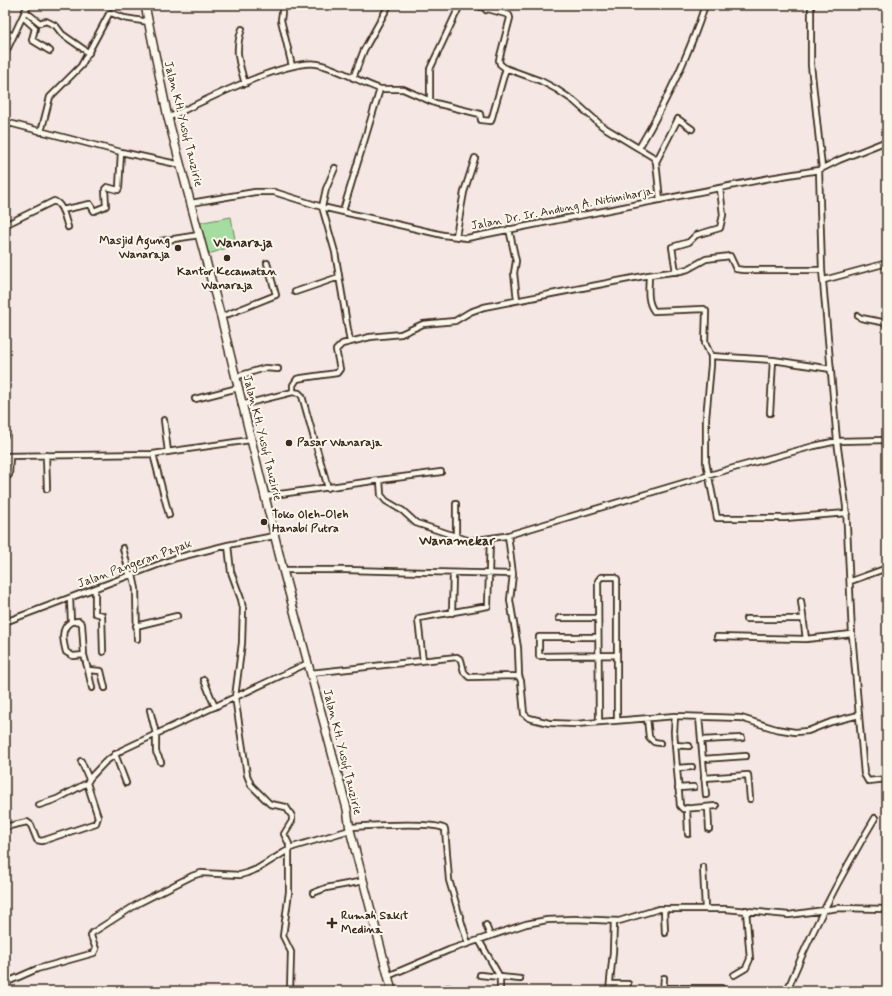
<svg xmlns="http://www.w3.org/2000/svg" width="892" height="996" font-family="Mynerve,sans-serif">
  <rect width="100%" height="100%" fill="#f4e7e4"/>
  <filter id="ink" filterUnits="userSpaceOnUse"><feTurbulence type="fractalNoise" baseFrequency=".025" numOctaves="2"/><feDisplacementMap in="SourceGraphic" scale="8" xChannelSelector="R" yChannelSelector="G"/><feConvolveMatrix kernelMatrix="1 2 1 2 8 2 1 2 1" color-interpolation-filters="sRGB"/></filter>
  <g filter="url(#ink)">
    <path fill="#a5dda1" stroke="#708460" d="M231,217L236,245L206,255L198,223Z"/>
    <g fill="none" stroke-linecap="round" stroke-linejoin="round">
      <defs>
        <path id="minor" d="M283,5L281,20L292,66
          M474,5L509,15L510,18L499,60L500,64L505,68L541,81L556,89L574,101L602,126L653,157L656,162L660,200
          M811,5V65L822,168
          M486,10L493,5
          M25,11L40,23L46,21L56,26L62,34L89,53
          M23,17L35,28L32,40L50,51
          M242,29C234,51 239,62 245,84
          M5,32L13,36
          M5,54L28,5
          M353,78L364,50L389,5
          M380,89H403L435,103L480,114L481,120L491,121L506,68
          M430,101V69L460,5
          M168,118C199,103 286,59 317,64C338,68 359,82 380,89L343,211
          M5,122L121,152L181,165
          M5,130L7,123
          M41,132L50,97L81,66L109,14L111,13L124,18L149,22
          M639,148C666,102 689,56 705,5
          M656,162L678,119L692,129
          M335,168L326,189L322,207L335,252L350,342
          M819,170L822,270L837,441L846,506L852,634L864,774L868,781L887,779
          M191,203L255,192H274L322,207L443,235L467,238L770,178L819,170L839,160L887,141
          M62,210L90,204L94,211L106,206L105,189L107,187L118,190L119,188L121,152
          M5,225L54,201C63,204 65,219 68,227
          M509,229L516,261L514,273L517,300
          M456,236L464,192L475,158
          M161,241L199,235
          M676,272L672,247L689,242L696,235L720,228L723,215L720,188
          M649,275C649,286 646,301 654,311L704,309L706,311L705,343L711,356V365L706,418V462L717,518H785L847,513
          M824,280L887,263
          M295,292L339,277
          M858,316L861,318L887,323
          M221,317L276,295L267,263
          M711,356L773,360L831,369
          M235,377L265,368L278,369
          M195,399L238,388
          M241,405L293,392
          M770,413L773,360
          M164,420L168,452
          M5,434V435
          M153,454L169,515
          M46,455L47,489
          M5,456L153,454L250,440
          M5,478L9,475L10,456
          M380,480L441,472
          M328,488L302,396L299,393L293,392V385L297,379L302,378L337,373L340,369L336,350L342,344L370,337L401,334L423,324L455,321L470,312L484,307L649,275L680,271L688,269L706,259L730,256L736,269L743,270H822
          M266,496L380,480L381,495L386,501L403,511L416,523L470,541L505,536L730,469L814,446L837,441L887,440
          M456,504V537
          M508,535L513,574L510,600L518,648L519,676
          M228,545L231,572L241,599L243,608L242,643L235,697L247,775L251,785L270,804L286,807L292,816V821L284,834L289,844V892L283,936L291,952L290,991
          M123,548L130,576
          M283,570H345L513,574
          M133,575L136,589L137,639
          M851,581L887,568
          M95,589V613L102,615L103,652
          M70,598L71,622L79,621L82,624L84,655L88,670L101,671L105,688
          M801,601L806,639
          M452,613L453,574
          M559,618H598
          M746,619H803
          M5,622L176,558L228,545L274,536
          M71,622C60,628 63,641 66,652L73,656L84,655
          M136,626L177,616
          M598,637H539V656L617,655
          M717,637L806,639L852,634
          M423,661L418,620L419,618L488,606L490,539
          M88,670L92,688
          M311,673L457,657L461,660L464,672L469,677L519,676L521,681L524,714L529,718L549,723L576,724L675,716L741,718L776,729L795,732L808,731L831,722L859,715
          M204,680L215,707
          M150,710L156,734V752L161,762
          M675,716L674,732L680,806L683,809L716,806
          M699,717L706,795
          M647,718L649,737L654,742L660,743
          M599,722L598,581L601,577H615L617,579V720
          M701,740L742,738
          M675,745L689,746
          M115,754L126,783
          M703,759L746,756
          M81,761L89,779
          M677,768L692,767
          M704,778L748,775L750,799
          M678,788L694,787
          M39,805L57,799L87,783
          M708,807L709,829
          M687,808L688,834
          M5,827L27,822L31,825L37,840L42,841L96,823L98,817L87,783L90,778L105,762L122,750L308,663
          M350,827C367,826 433,821 445,829L449,880L468,944
          M703,867L705,908
          M313,893L326,888L364,881
          M664,909L665,933
          M486,925L490,936
          M479,940L500,977L480,975
          M734,975L746,968L750,959L746,910
          M388,976L449,950L526,924L547,920L574,919L619,921L659,909H726L789,915L838,908L887,909
          M5,983L37,969L94,953L96,949L91,936L92,933L139,903L192,876L201,873L240,875L247,873L257,869L293,847L350,830
          M610,984H628
          M448,988V991
          M663,988H721
          M500,991V977L520,979
          M609,991L613,952L614,921
          M663,991L664,978
          M787,991C811,931 842,873 875,818"/>
        <path id="secondary" d="M145,5L168,118L221,317L283,570L347,809L350,830L392,991"/>
      </defs>
      <use href="#minor" stroke="#3b2a1e" stroke-width="8"/>
      <use href="#secondary" stroke="#3b2a1e" stroke-width="10"/>
      <use href="#minor" stroke="#fbf7ec" stroke-width="4.5"/>
      <use href="#secondary" stroke="#fbf7ec" stroke-width="7"/>
    </g>
  </g>
  <g fill="#3b2a1e" stroke="#fbf7ec" stroke-width="1.5">
    <circle cx="178" cy="248" r="4"/>
    <circle cx="227" cy="258" r="4"/>
    <circle cx="289" cy="443" r="4"/>
    <circle cx="264" cy="522" r="4"/>
    <path d="M330 917h4v4h4v4h-4v4h-4v-4h-4v-4h4z"/>
  </g>
  <g text-anchor="middle" dominant-baseline="central" stroke-width="4" stroke-linejoin="round" paint-order="stroke">
    <g font-size="12" fill="#3b2a1e" stroke="#fbf7ec">
      <text transform="translate(183 124) rotate(76)">Jalan KH. Yusuf Tauzirie</text>
      <text transform="translate(562 209) rotate(-11)">Jalan Dr. Ir. Andung A. Nitimiharja</text>
      <text transform="translate(262 438) rotate(76)">Jalan KH. Yusuf Tauzirie</text>
      <text transform="translate(135 564) rotate(-20)">Jalan Pangeran Papak</text>
      <text transform="translate(342 752) rotate(76)">Jalan KH. Yusuf Tauzirie</text>
    </g>
    <g font-size="12" font-weight="bold" fill="#3b2a1e" stroke="#fbf7ec" text-anchor="start">
      <text x="170" y="241" text-anchor="end">Masjid Agung<tspan x="170" dy="14">Wanaraja</tspan></text>
      <text x="227" y="272" text-anchor="middle">Kantor Kecamatan<tspan x="227" dy="14">Wanaraja</tspan></text>
      <text x="297" y="443">Pasar Wanaraja</text>
      <text x="272" y="515">Toko Oleh-Oleh<tspan x="272" dy="14">Hanabi Putra</tspan></text>
      <text x="341" y="916">Rumah Sakit<tspan x="341" dy="14">Medina</tspan></text>
    </g>
    <g font-size="14" font-weight="bold" fill="#3b2a1e" stroke="#fbf7ec">
      <text x="243" y="243">Wanaraja</text>
      <text x="457" y="541">Wanamekar</text>
    </g>
  </g>
  <rect width="892" height="996" fill="none" stroke="#fbf7ec" stroke-width="20"/>
  <rect x="10" y="10" width="872" height="976" fill="none" stroke="#3b2a1e" stroke-width="1.5" filter="url(#ink)"/>
</svg>
